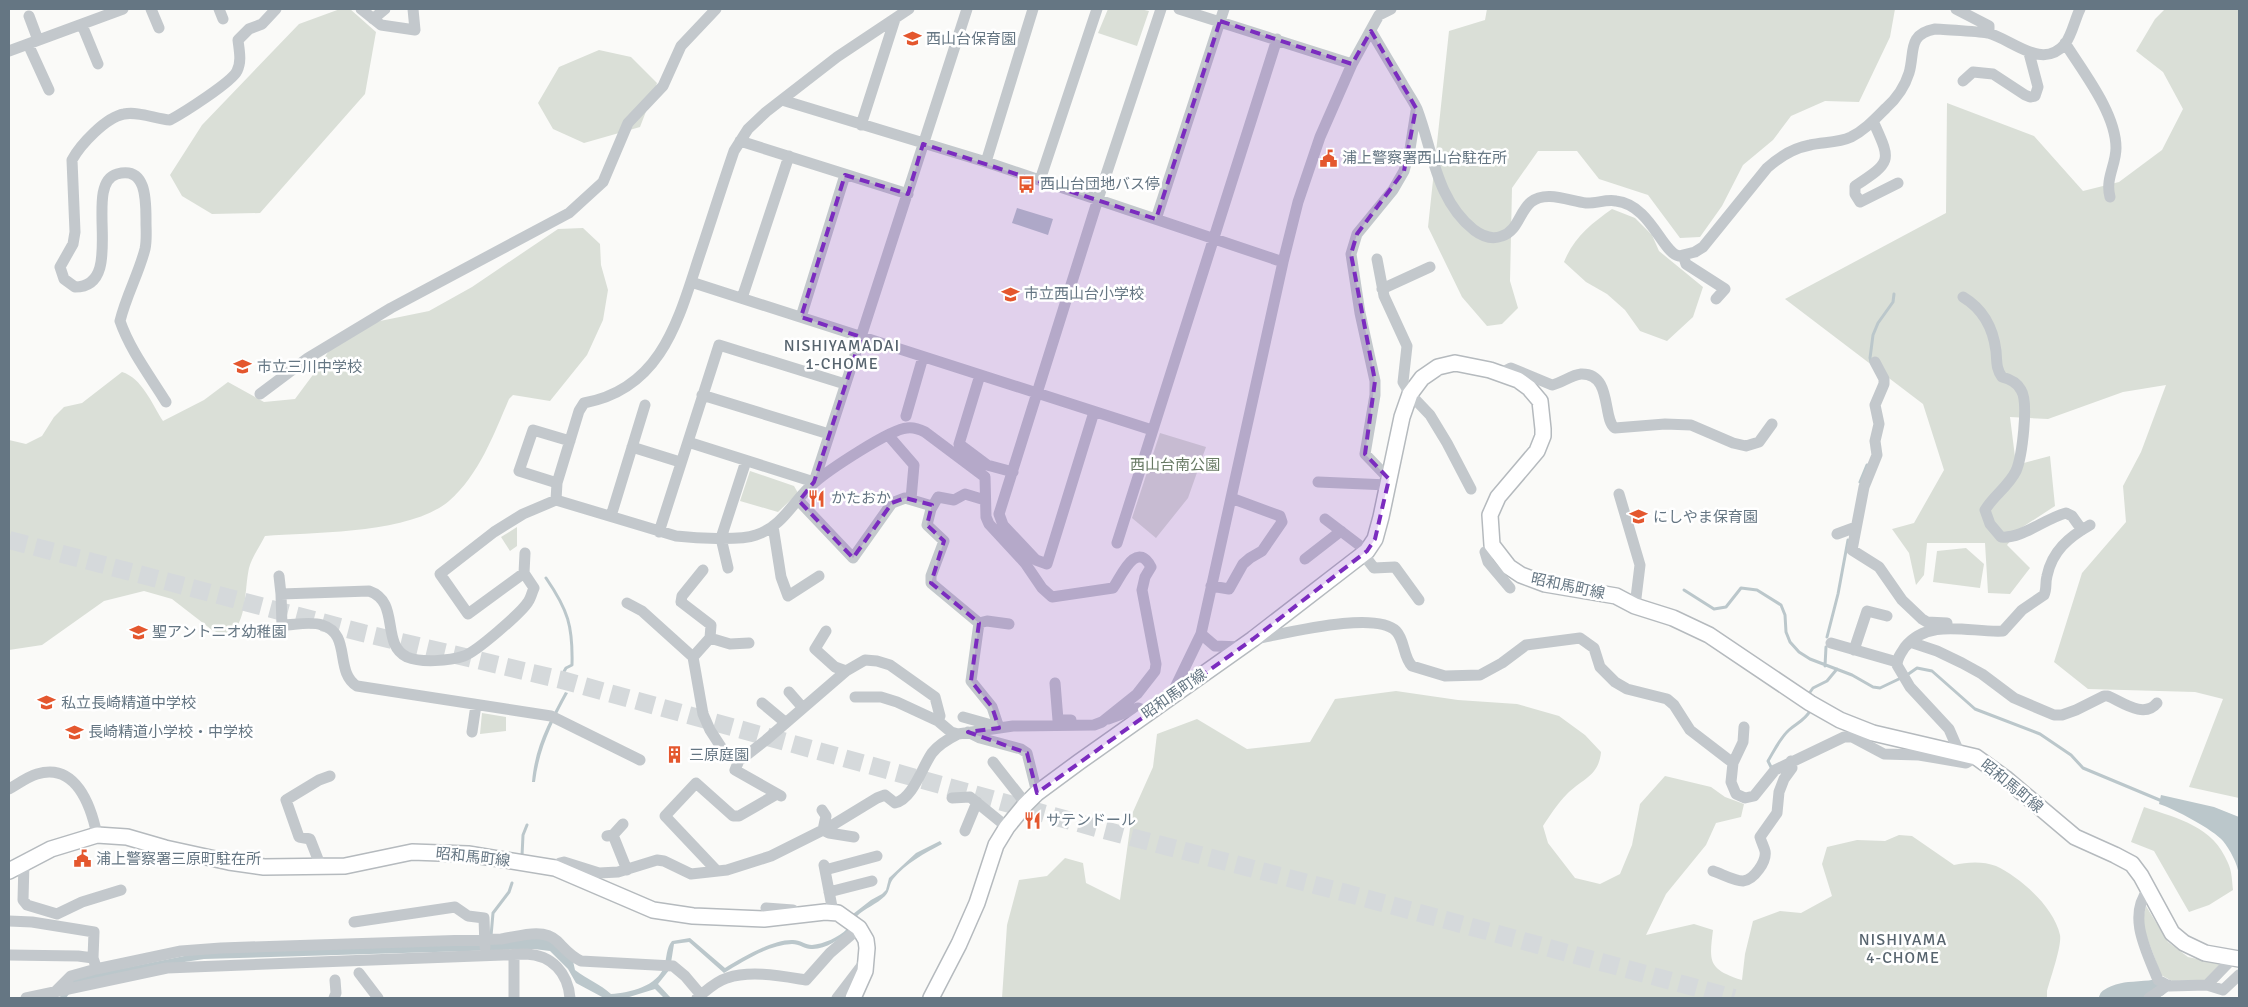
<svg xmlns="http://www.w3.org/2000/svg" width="2248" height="1007" font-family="Signika,'Noto Sans JP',sans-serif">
  <rect width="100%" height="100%" fill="#fafaf8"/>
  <path fill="#dadfd7" d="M340,9H350L376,32L365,94L260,213L212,214L182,196L170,175L202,125L299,24Z
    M1108,9H1140L1149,11L1137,46L1098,33Z
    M1487,9H1895L1890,37L1859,102L1825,101L1791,116L1773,140L1743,165L1722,206L1700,237L1680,238L1648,195L1599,179L1577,151H1538L1512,188L1510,281L1518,308L1502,324L1487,326L1462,297L1428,227L1449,31L1485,20Z
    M2165,9H2239V798L2189,787L2223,699L2195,692L2088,689L2054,662L2082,573L2126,522L2123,486L2141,452L2166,385L2123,392L2048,419L2010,417L2016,465L2050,456L2055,506L2021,528L2007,545L2030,568L2010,594L1988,593L1985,543H1927L1924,575L1916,585L1909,553L1892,529L1914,523L1944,470L1923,404L1785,299L1946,213L1947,103L2034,136L2083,191L2119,182L2162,150L2183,109L2163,72L2136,51L2155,19Z
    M599,50L631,57L657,83L640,127L584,143L553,129L538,103L559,67Z
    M1612,209L1635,218L1652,235L1659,251L1703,287L1693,317L1667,341L1640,331L1625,310L1607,294L1586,282L1564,262C1574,237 1591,224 1612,209Z
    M583,228L600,244L601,265L608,290L603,320L587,355L550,401L513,395L509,399C494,434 479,475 449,501C410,534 315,532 265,536C260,546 252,557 249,568C244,591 248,621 228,637L212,630L172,599L144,591L104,601L42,645L9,650V440L26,444L42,436L54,417L64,407L82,403L122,372C142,378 152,404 163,421L204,400L228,382L264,402L295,399L318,368L340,333L380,321L429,311L472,287L558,229Z
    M1160,433L1206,447L1188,498L1156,538L1132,518Z
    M750,471L794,486L798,493L778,512L740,501Z
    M517,527V546L510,551L501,537Z
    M1966,548L1984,564L1980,588L1933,582L1937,551Z
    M1396,691L1458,700L1517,704L1559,716L1585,735L1601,752C1599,776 1582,779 1567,794C1558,803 1550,815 1543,826L1548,843L1575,878L1600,884L1620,874L1632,845L1640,804L1665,776L1711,787L1725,797L1744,804L1741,817L1716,823L1706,845L1666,894L1646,935L1694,924L1713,930C1709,962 1708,969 1742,980L1745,954L1753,921L1780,911L1801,913L1832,896L1822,864L1827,847L1857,840L1885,841L1899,835L1912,836L1954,865C1967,862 1983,861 1996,866C2021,878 2054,907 2060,935C2062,946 2050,979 2047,991V998H1002L1007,925L1019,880L1047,876L1065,858L1083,863L1086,883L1120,900L1132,814L1153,767L1157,734L1197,719L1247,749L1310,742L1335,699Z
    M482,713L506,717V731L480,734Z
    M2144,807C2179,819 2213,826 2228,863C2232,871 2232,882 2233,890L2209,905L2189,912L2154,851L2131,842Z
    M2146,906L2168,942L2188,957L2220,964L2205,980L2172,981L2161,975L2142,924Z"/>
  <path fill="#bbc7cb" d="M1017,208L1053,219L1048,235L1012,223Z
    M565,692L568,693C552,722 539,749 535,782H532C535,746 549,722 565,692Z
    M2161,795L2214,807L2239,817V876C2238,864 2230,850 2223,841C2214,830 2173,808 2159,804Z
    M940,841L942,844C925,853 906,863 893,879C889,884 890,891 885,896C877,904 865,908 856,917L853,914L871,900L882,894L886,890L889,878L916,853Z
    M847,929L850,932C839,939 825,950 811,949C805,949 799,944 792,944C768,945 744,961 724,973L689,942L674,944L670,969L658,984L671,998H664L655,989L626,998H604L576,983L568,969L550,951L534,949L204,959L152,967L69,994L66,998H55L60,997L70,979L204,952L546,937L573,961L575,970C587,979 600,984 611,994C630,993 657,986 664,967C667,958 666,948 672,941L690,938L725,968C742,958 773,939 793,940C800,940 806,945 812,945C824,944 839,937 847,929Z"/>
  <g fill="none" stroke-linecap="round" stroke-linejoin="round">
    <path stroke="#bbc7cb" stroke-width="3" d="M1871,362L1870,358L1873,335L1878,323L1893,302L1894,294
      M1860,482L1867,465
      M546,578C568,610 573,626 572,665L566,668L562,675L565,686
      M1684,590L1714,609L1726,607L1741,588L1757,590L1781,605L1785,615L1786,632L1790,642L1799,652L1810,659L1852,675L1873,687L1880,688L1901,678
      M1827,637L1838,594L1848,540
      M1825,666L1826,647
      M1907,675L1917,668L1932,671L1975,709L2040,734L2071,755L2083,768L2162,801
      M1808,695L1813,688L1827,681L1837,669
      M1771,767L1768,761C1774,751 1780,738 1789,730C1797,723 1805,720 1810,711
      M522,856L523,835L527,825
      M491,936L493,913L509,892L512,883"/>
    <path stroke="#bbc7cb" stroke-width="18" d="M2108,998C2122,988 2141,992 2158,988"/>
    <path stroke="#d5d9db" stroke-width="18" stroke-dasharray="18 9" stroke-linecap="butt" d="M9,540L363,633L562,680L1100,829L1346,893L1734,998"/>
    <defs>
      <path id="major" d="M9,871L51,849L97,835L127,837L165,848L229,862L264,867L345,866L412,852L468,854L555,868L653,910L693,916L764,919L825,912L838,913L859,928L866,940L867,948L865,971L853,998
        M931,998L959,944L977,903L996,845L1007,827L1025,805L1037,793L1079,762L1253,639L1367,551L1375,539L1381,517L1402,417L1410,394L1422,378L1438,367L1455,363L1490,370L1518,380L1529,388L1540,401L1543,429V436L1537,451L1498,497L1490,515L1492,545L1509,567L1521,575L1545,584L1616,596L1635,606L1673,618L1709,635L1810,703L1840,720L1873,733L1976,757L2005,778L2075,837L2115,855L2132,864L2141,876L2172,933L2184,943L2205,953L2239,959"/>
    </defs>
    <use href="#major" stroke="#b5babe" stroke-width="18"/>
    <path stroke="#c3c8cc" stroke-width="11" d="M151,9L159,28
      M219,9L223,19
      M361,9L381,25L415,30L413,9
      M1179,9L1352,64
      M1956,9L1989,26V33
      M29,16L38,40
      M373,19L385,9
      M82,25L98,64
      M1371,31C1381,48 1391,65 1402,83C1406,91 1413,100 1417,109C1433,151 1436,200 1474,230C1482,236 1492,240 1502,236C1518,231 1519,212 1531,202C1546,190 1569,201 1586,203C1595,204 1606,199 1616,201C1651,205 1662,253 1679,256L1695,252L1703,247L1767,168C1779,157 1794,148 1810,145C1824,142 1838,143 1851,137C1865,130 1875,119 1886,108C1896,99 1905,86 1909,73C1915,53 1907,34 1935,29C1939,29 1983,32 1988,33C2012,39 2042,71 2065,44C2072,35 2075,19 2080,9
      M2065,43C2083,72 2116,113 2116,148C2116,165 2105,179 2110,197
      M28,44L49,90
      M9,51L123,9
      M1963,81L1973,72L1993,74L2025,95L2030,97L2035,96L2038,87L2029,53
      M782,100L986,162L1283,262
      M1873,121C1891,161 1893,161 1855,186V194L1860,202L1898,183
      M861,125L895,19
      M740,141L908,194
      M986,162L1033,9
      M1040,180L1097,9
      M1156,219L1224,9
      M1683,255L1686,264L1725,289L1716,299
      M1377,259L1384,296L1407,346L1403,382L1410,394L1430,415L1447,443L1471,489
      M691,282L1152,430
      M1382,289L1430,267
      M1963,297C1983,309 1993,327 1996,351C1997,362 1996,369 2002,377C2010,379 2017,382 2021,390C2029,402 2022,457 2016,471C2008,487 1994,495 1985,510L1990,524L2001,537C2022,539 2044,519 2066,513L2072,516L2082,530
      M742,298L789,156
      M801,317L845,175
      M1875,362L1884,379V384L1875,405L1879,424L1875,441L1877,455L1864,487L1852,550L1879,567L1902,600L1922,619L1927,622L1947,623
      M1499,374L1511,368L1552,385C1562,383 1571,375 1581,374C1613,373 1602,420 1615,428L1665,424L1691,425L1733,443L1746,446L1759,442L1772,424
      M980,375L959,444L987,465L1013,472
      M260,394L308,358L391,308L569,213L603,182L628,123L663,86L681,46L716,9
      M702,395L829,434
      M166,402C150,376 130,350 120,321C126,296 139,273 145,249C147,240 146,230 146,222C146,201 147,166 117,174C81,184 128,287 75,287L64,279L60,267L73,244L75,232L72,160C80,145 106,117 124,114C138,111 156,119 170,120C183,113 232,82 237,71C242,61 239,50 238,40L249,29L262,24L276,9
      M1094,412L1047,564L1036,560L1003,525L999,514L1098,199L1161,9
      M906,416L923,357
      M888,435L914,465L911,499
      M688,442L814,482
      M632,447L680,462
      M1389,479L1365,454L1375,395V381L1360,313L1351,254L1357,234L1393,190L1404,171L1410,149L1416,111
      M814,482L967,9
      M1318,482L1388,485
      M557,483L519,471L533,430L570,441
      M1619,494L1640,565L1635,606
      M556,500L557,483L579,411L584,403C661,389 678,321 699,257C711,221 722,186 734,151L748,129L766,112L837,57L909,9
      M985,500L965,494L954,500L938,497L931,509L927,525L944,541L931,576V583L979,623L971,681L992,707L999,728
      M799,501L853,558L892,503L905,498L932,506
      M611,516L645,405
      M1325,519L1367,551
      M773,526L781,577L788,596L819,576
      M659,532L719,345L845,384
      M1837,534L1856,527
      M1117,543C1169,374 1225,207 1277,39
      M1493,549L1485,552L1488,562L1510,588
      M1363,554L1374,568L1395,567L1419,600
      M1305,559L1341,531
      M728,568L721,538L746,461
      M524,573L525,553
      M279,576L281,594
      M1211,586L1229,589L1243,564L1250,558L1262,551L1282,522L1280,516L1231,498
      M627,603L642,611L693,657L703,714L710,730L723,750L730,755L743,758L766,740L846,671L865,660L877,661L890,665L935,697L940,716L938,721
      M979,623L987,621L1009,624
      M826,631L815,649L835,667L846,671
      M710,638L730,644L749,643
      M1255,639C1284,634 1375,610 1396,631C1405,640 1403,657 1412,666L1445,676L1480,675L1502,663L1526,645L1580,638L1594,648L1600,667L1615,682L1627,689L1667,699L1674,705L1690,730L1733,763L1731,782L1736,794L1745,798L1754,796L1775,770L1844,737H1852L1884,754L1919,755L1966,763L1976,757
      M1910,642L1937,651L1962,663L1982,674L2014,698L2054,715H2062L2076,710L2104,696H2108C2122,702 2144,719 2157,703
      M1831,643L1897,662
      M1242,647L1215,646L1201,634L1283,262L1298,202L1320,137L1352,64L1379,15L1391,9
      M1854,650L1867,611L1887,616
      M693,657L710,638L711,625L681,602L682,596L703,570
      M1055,683L1058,720H1071
      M789,692L803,708
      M1172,694L1201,634
      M762,703L786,723
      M963,717L995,726
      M1108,719L1138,708L1149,712
      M472,732L476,705
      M968,732L980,738L1021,749L1027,753L1037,793
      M1959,752L1949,729L1910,687L1897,665C1897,658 1901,653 1905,647C1929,617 1971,633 2003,631L2022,610L2044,595C2047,589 2045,583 2047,576C2052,551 2069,537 2090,525
      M740,758L735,770L781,796
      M640,760L551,716L357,686C334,672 352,634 322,625C311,621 294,625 282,625L281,594L369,591C401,602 380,644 407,657C421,663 449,661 464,656C476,652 521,613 528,602C531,598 532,592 534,588L524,573L468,614L440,574L494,532L523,514L556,500L676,536C695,538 739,541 756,535C784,526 794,499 815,482C829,470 890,429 907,428C914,427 919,429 925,432L985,477L986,517L989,524L1025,563L1042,588L1052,597L1113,588C1121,577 1136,539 1151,567L1145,577L1142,590L1156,664L1155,671L1137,694L1102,722L1094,725L1013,726L958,734L951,732L938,721L897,702L881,697H855
      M993,762L1026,804
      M1733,763L1743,742L1744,727
      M9,789C18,784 27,777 37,774C76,762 91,806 97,835
      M952,798L970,797L1007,827
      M822,810L826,816L823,830L829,833L854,837
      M965,831L977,802
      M613,835L627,870
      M607,836L613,835L623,824
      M24,862L23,900L27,905L57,914L82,902L121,890
      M824,865L833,912
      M321,867L310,839L299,837L286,800L319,780L330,776
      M555,868L560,863L564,862L599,873L618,872L657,860L664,861L691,874L727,870L771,856L831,826L877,798L885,795L895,803C913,799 922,767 932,753C939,744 948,739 958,734
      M825,870L877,856
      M717,871L665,816L696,783L733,816H739L777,794
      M1713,871C1722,874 1734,881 1743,881C1754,880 1767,861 1765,851C1764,847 1761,841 1760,837L1777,813L1779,792L1784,779L1792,768L1791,761
      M2148,890C2127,917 2147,952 2158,980L2169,986L2207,985L2233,958
      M829,892L872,881
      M766,908L793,910L797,914
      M9,921L32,922L94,932L93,958
      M354,922L455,907L468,916L484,918L485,947
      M9,955L78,956L93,958L95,964
      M359,973L378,998
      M2207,985L2223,990L2239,975
      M55,992L71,976L96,969L181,951L221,948L501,939C517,937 543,927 557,941C565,949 570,956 581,961L673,966L685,976L701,995
      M26,998L167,968L526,954C552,955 568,973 570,998
      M334,998L336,993L335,980
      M514,998V954
      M697,998C706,991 716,981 727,978C751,970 781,976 806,980L830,953L859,928
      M837,998L863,964
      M2149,998L2168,985"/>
    <use href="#major" stroke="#fff" stroke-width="15"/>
  </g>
  <path fill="#7b2cbf" fill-opacity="0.2" stroke="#7b2cbf" stroke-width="4" stroke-dasharray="10 6" stroke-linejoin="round" d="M1220,21L1352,64L1371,31L1416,108L1404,171L1357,234L1351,254L1375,381L1365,454L1389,479L1375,539L1367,551L1253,639L1037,793L1027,753L968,732L999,728L992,707L971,681L979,623L931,583L944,541L927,525L932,505L905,498L892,503L853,558L799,501L814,482L861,337L801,317L845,175L908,194L923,144L1156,219Z"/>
  <defs>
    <symbol id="school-bare" viewBox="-9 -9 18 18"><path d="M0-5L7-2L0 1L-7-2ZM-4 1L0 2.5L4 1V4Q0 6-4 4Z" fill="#e4572e" stroke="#fff" stroke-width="2.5" paint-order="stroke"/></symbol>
    <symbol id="civic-bare" viewBox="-9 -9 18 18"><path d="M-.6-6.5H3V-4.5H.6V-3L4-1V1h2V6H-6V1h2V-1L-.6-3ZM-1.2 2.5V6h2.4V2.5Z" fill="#e4572e" stroke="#fff" stroke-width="2.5" paint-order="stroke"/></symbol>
    <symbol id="bus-bare" viewBox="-9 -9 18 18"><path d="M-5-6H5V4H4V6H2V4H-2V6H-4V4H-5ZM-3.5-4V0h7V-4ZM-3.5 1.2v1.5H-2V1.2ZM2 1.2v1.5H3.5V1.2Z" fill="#e4572e" stroke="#fff" stroke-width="2.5" paint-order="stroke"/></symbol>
    <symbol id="restaurant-bare" viewBox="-9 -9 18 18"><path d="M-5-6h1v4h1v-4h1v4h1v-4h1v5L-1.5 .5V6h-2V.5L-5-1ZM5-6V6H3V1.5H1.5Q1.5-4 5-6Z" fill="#e4572e" stroke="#fff" stroke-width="2.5" paint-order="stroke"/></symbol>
    <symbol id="building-bare" viewBox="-9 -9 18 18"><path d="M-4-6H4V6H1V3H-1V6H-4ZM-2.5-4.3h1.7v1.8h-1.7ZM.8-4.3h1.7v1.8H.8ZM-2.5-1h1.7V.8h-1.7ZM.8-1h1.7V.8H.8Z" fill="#e4572e" stroke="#fff" stroke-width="2.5" paint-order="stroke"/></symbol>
  </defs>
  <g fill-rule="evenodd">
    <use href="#school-bare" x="900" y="26" width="25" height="25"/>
    <use href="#civic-bare" x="1316" y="146" width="25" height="25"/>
    <use href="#bus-bare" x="1014" y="172" width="25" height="25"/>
    <use href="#school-bare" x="998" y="282" width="25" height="25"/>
    <use href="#school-bare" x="230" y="354" width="25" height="25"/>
    <use href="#restaurant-bare" x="804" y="486" width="25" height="25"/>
    <use href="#school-bare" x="1626" y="504" width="25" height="25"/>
    <use href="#school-bare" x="126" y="620" width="25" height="25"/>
    <use href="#school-bare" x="34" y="690" width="25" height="25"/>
    <use href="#school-bare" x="62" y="720" width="25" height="25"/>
    <use href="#building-bare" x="662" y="742" width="25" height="25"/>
    <use href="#restaurant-bare" x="1020" y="808" width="25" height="25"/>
    <use href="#civic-bare" x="70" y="846" width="25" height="25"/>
  </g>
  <g text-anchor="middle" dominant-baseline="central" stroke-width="5" stroke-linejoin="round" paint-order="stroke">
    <g font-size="15" fill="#657683" stroke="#fff" text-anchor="start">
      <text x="926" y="39">西山台保育園</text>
      <text x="1342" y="158">浦上警察署西山台駐在所</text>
      <text x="1040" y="184">西山台団地バス停</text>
      <text x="1024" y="294">市立西山台小学校</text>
      <text x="257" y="367">市立三川中学校</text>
      <text x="831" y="498">かたおか</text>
      <text x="1653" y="517">にしやま保育園</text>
      <text x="152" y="632">聖アントニオ幼稚園</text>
      <text x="61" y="703">私立長崎精道中学校</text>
      <text x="88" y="732">長崎精道小学校・中学校</text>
      <text x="689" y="755">三原庭園</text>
      <text x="1046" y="820">サテンドール</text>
      <text x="96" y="859">浦上警察署三原町駐在所</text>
    </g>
    <g font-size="15" fill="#687a64" stroke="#fff">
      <text x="1175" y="465">西山台南公園</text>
    </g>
    <g font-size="15" fill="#657683" stroke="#fff">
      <text transform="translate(1568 586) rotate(12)">昭和馬町線</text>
      <text transform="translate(1174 694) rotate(-35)">昭和馬町線</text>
      <text transform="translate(2012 786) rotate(39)">昭和馬町線</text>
      <text transform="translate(473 857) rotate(6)">昭和馬町線</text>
    </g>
    <g font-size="16" letter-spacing="1" fill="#57646e" stroke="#fff">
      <text x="842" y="346">NISHIYAMADAI<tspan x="842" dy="18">1-CHOME</tspan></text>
      <text x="1903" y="940">NISHIYAMA<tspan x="1903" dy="18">4-CHOME</tspan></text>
    </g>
  </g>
  <rect width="2248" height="1007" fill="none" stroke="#657683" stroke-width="20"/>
</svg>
